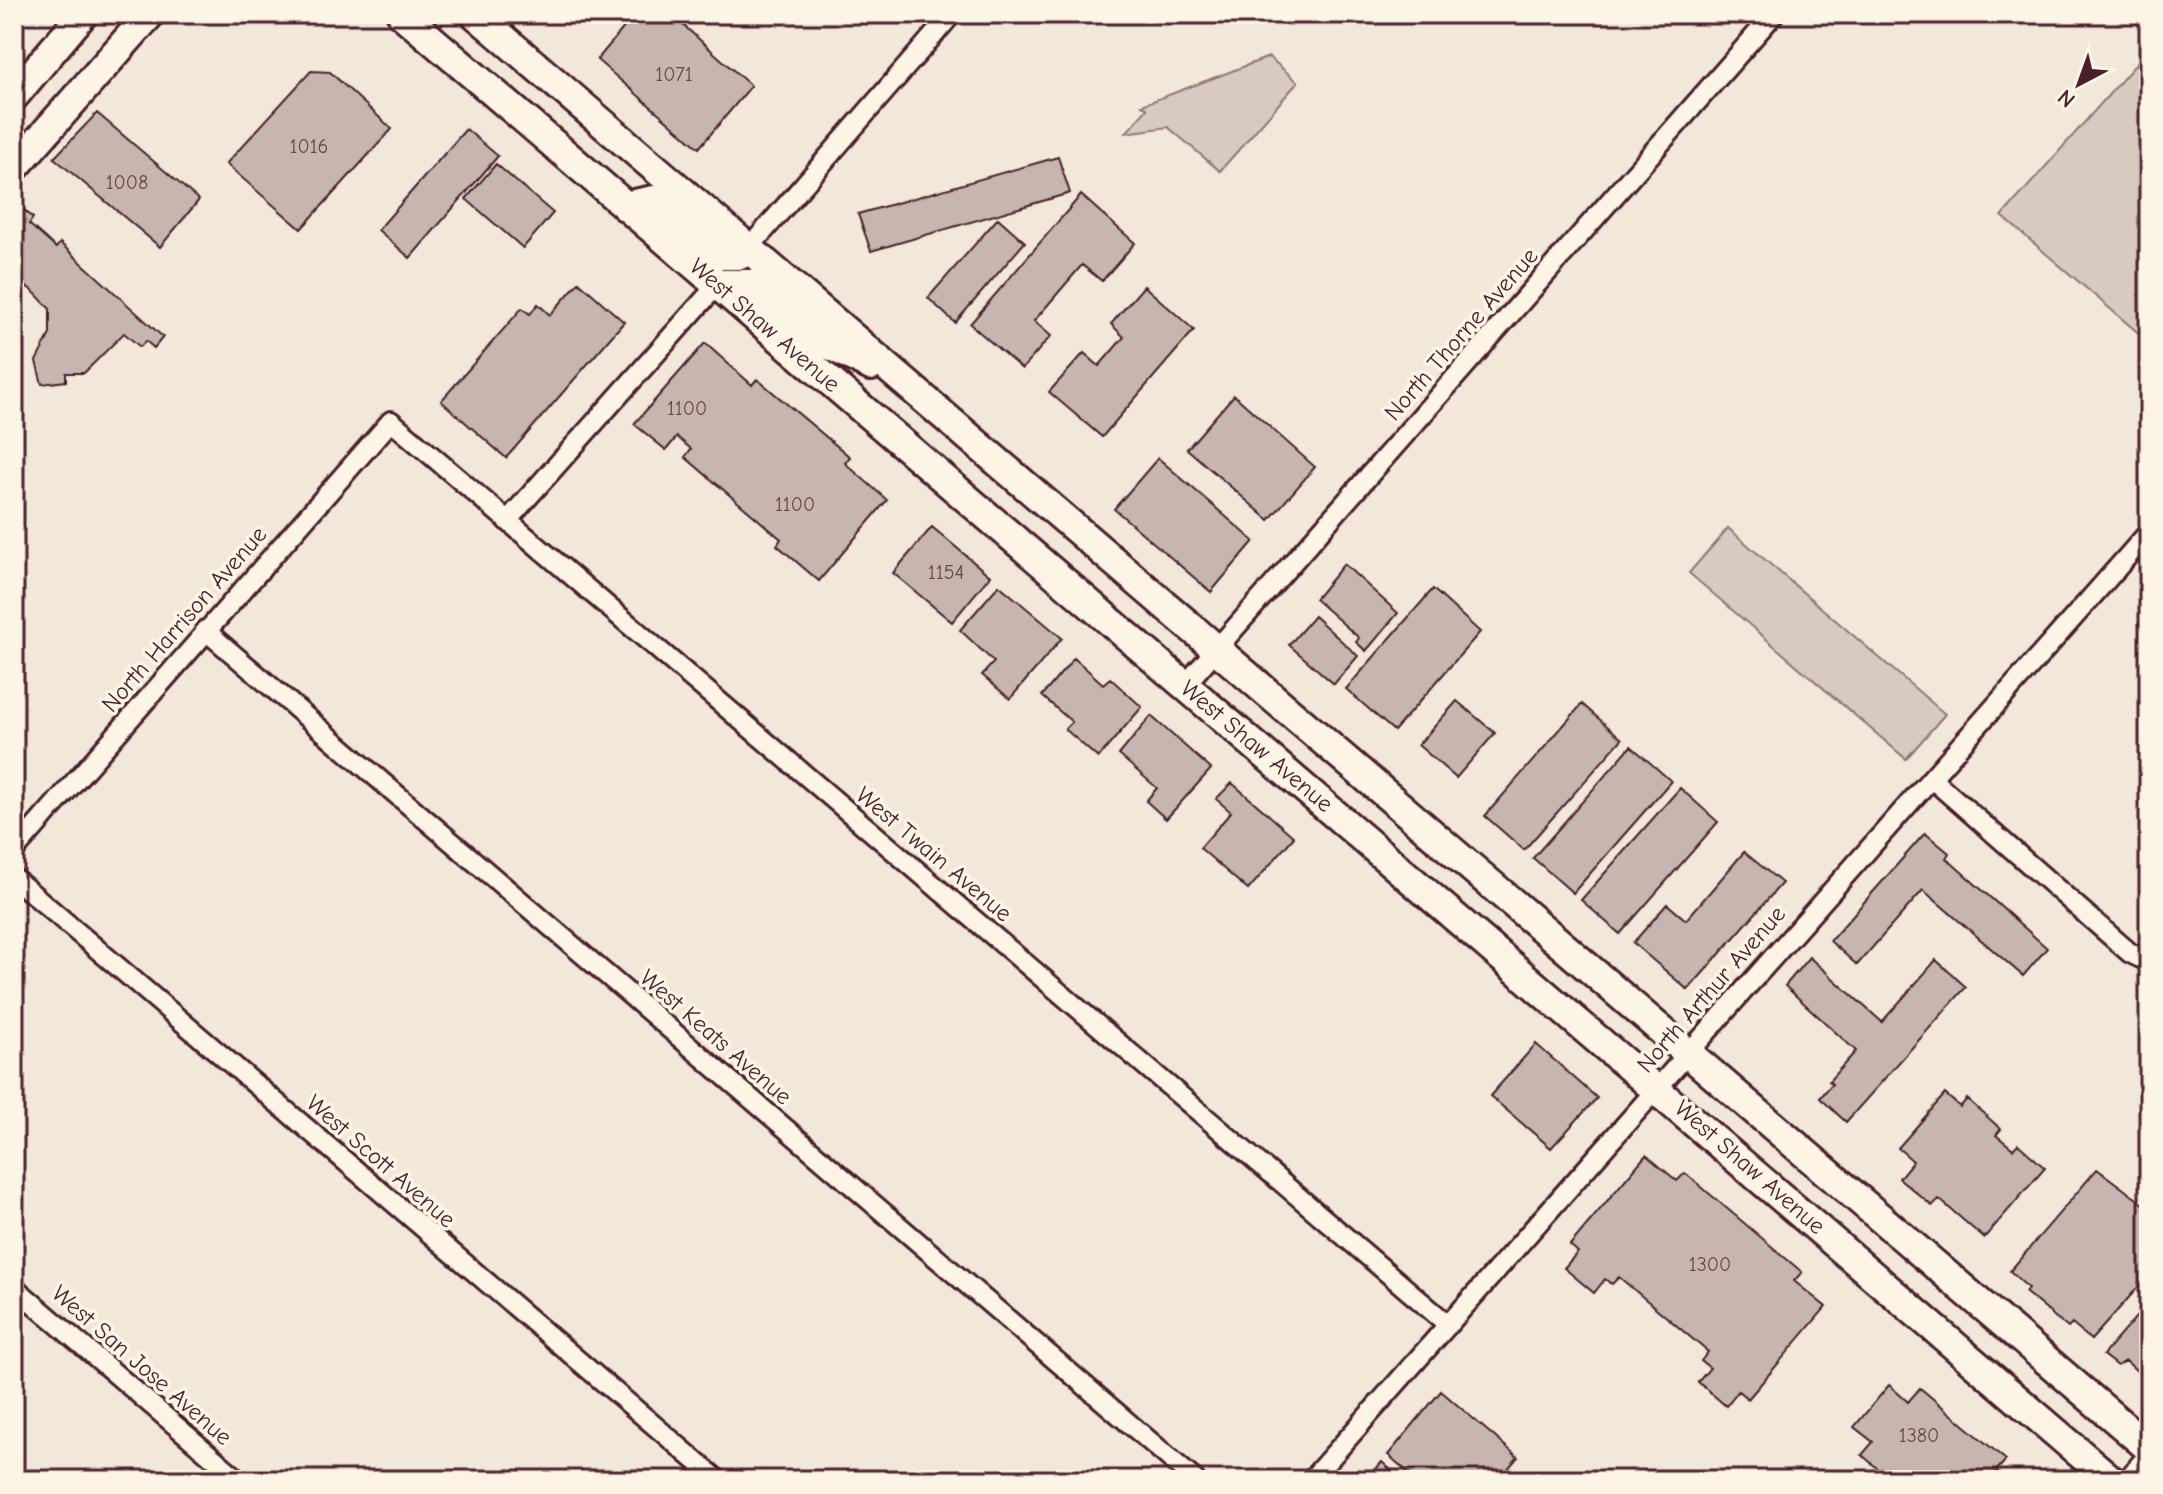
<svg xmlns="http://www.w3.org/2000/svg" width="2163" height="1494" font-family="'Comic Neue',sans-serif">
  <rect width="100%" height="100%" fill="#f1e8da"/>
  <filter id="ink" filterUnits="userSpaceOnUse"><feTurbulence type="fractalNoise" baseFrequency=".0125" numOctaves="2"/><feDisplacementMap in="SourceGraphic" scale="16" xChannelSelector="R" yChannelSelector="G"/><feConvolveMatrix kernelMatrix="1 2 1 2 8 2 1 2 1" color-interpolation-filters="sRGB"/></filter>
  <g filter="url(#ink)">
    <path fill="#d8cac0" stroke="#917476" stroke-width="2" d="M2149,49V342L2002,216Z
      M1269,57L1298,82L1220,171L1168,127L1126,133L1147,109L1142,105Z
      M1728,528L1945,714L1906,759L1689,573Z"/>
    <path fill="#c7b6af" stroke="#4a1f2b" stroke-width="2" d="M635,14H671L751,86L699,148L597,60Z
      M311,71L330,72L392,129L301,229L226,164Z
      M97,113L199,200L160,247L54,158Z
      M466,129L498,156L410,258L378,230Z
      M1058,157L1070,193L871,251L858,214Z
      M496,164L553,213L523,248L466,199Z
      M1081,195L1135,243L1102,281L1082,265L1034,321L1051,336L1022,369L970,324Z
      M22,208L33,218L29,224L56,248L60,243L163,337L154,348L146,341L140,347L124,333L84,373H66V381L42,384L36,361L50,334V309L31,289L14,281V218Z
      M998,218L1025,242L955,323L928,298Z
      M579,282L624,322L506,458L441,401L522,308L530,314L538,304L550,315Z
      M1144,286L1194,330L1102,437L1049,392L1084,353L1099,366L1124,337L1111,324Z
      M705,343L752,385L757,379L850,457L845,463L887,500L819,581L777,545L781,539L685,457L691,449L677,437L666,450L634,424Z
      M1234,395L1315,467L1269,520L1187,449Z
      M1158,458L1254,541L1211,592L1114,509Z
      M932,527L990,576L952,622L893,573Z
      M1344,564L1398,613L1366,651L1356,642L1359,638L1315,599Z
      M999,585L1062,638L1010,699L982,675L994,662L960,630Z
      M1433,589L1480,632L1394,731L1346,689Z
      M1314,616L1358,656L1334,684L1289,645Z
      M1074,658L1103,684L1110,678L1142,707L1098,758L1065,729L1072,722L1042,696Z
      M1457,701L1495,733L1456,778L1418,745Z
      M1582,704L1622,739L1524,850L1485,816Z
      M1151,716L1211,769L1166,819L1146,801L1157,788L1119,755Z
      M1631,746L1671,781L1573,893L1533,858Z
      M1232,783L1294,837L1248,890L1200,848L1231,812L1216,799Z
      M1680,788L1718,822L1620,934L1581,900Z
      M1925,833L1949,853L1946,858L2047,948L2023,976L1923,890L1857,965L1830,941Z
      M1744,852L1782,883L1688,990L1633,943L1667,904L1686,920Z
      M1809,957L1882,1022L1936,960L1966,987L1846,1122L1820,1098L1832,1084L1829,1081L1856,1051L1785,986Z
      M1536,1044L1597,1098L1551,1148L1490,1096Z
      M1945,1094L1960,1107L1967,1099L2001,1129L1996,1135L2013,1149L2018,1144L2045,1168L1984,1238L1939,1199L1932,1206L1899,1178L1913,1161L1898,1148Z
      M1646,1155L1677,1181L1685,1173L1802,1272L1794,1281L1826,1307L1748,1399L1738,1391L1726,1406L1698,1382L1710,1368L1701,1361L1708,1352L1619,1277L1612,1284L1605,1279L1594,1293L1564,1268L1578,1252L1570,1245Z
      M2097,1169L2149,1208V1275L2091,1340L2072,1324L2068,1328L2025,1292L2028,1288L2010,1271Z
      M2149,1302V1382L2126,1361L2117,1366L2103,1355Z
      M1889,1385L1908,1402L1920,1388L2006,1460L1996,1471L2007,1480H1891L1862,1455L1873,1442L1854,1427Z
      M1441,1391L1518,1457L1498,1480H1417L1388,1455Z
      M1382,1462L1402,1480H1366Z"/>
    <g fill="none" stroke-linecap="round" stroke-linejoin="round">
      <defs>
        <path id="street" d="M749,248L952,14
          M507,521L718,284
          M205,630L1195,1480
          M1185,685L1774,14
          M1932,779L2130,953L2149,962
          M14,851L391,421L1446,1323
          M14,878L718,1480
          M14,1287L239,1480
          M1311,1480L2149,532"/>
        <path id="secondary" d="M2132,1480L2149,1460"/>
        <path id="primary" d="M402,14L2111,1480
          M475,14L2149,1448
          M14,96L83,14
          M14,168L150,14
          M625,206L654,200L718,255H740L749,248
          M718,284H752L820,340L871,366"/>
      </defs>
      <use href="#street" stroke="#4a1f2b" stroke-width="24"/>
      <use href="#secondary" stroke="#4a1f2b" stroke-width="32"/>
      <use href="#primary" stroke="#4a1f2b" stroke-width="34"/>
      <use href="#street" stroke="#fcf5e5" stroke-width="18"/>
      <use href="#secondary" stroke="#fcf5e5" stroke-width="26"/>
      <use href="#primary" stroke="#fcf5e5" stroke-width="28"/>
    </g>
  </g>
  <g text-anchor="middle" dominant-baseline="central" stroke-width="7" stroke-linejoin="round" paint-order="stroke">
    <g font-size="20" fill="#69454c">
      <text x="674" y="74">1071</text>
      <text x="309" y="146">1016</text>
      <text x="127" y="182">1008</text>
      <text x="687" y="408">1100</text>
      <text x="795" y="504">1100</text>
      <text x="946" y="572">1154</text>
      <text x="1710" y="1264">1300</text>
      <text x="1919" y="1435">1380</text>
    </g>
    <g font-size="24" fill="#4a1f2b" stroke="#fcf5e5">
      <text transform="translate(765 325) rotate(41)">West Shaw Avenue</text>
      <text transform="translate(1461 334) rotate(-49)">North Thorne Avenue</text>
      <text transform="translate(184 619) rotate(-49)">North Harrison Avenue</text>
      <text transform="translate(1257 746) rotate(40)">West Shaw Avenue</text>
      <text transform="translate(934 854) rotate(40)">West Twain Avenue</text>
      <text transform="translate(1711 989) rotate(-49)">North Arthur Avenue</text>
      <text transform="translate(716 1037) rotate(41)">West Keats Avenue</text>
      <text transform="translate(381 1161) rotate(41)">West Scott Avenue</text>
      <text transform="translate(1750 1167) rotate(41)">West Shaw Avenue</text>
      <text transform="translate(142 1365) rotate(41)">West San Jose Avenue</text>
    </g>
  </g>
  <rect width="2163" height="1494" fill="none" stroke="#fcf5e5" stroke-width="48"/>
  <rect x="24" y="24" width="2115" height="1446" fill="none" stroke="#4a1f2b" stroke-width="3" filter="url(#ink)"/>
  <g transform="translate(2079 84) rotate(221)" stroke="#fcf5e5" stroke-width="6" paint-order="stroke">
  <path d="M0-6L14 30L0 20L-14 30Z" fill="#4a1f2b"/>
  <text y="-12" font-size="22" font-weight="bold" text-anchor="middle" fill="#4a1f2b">N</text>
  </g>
</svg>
